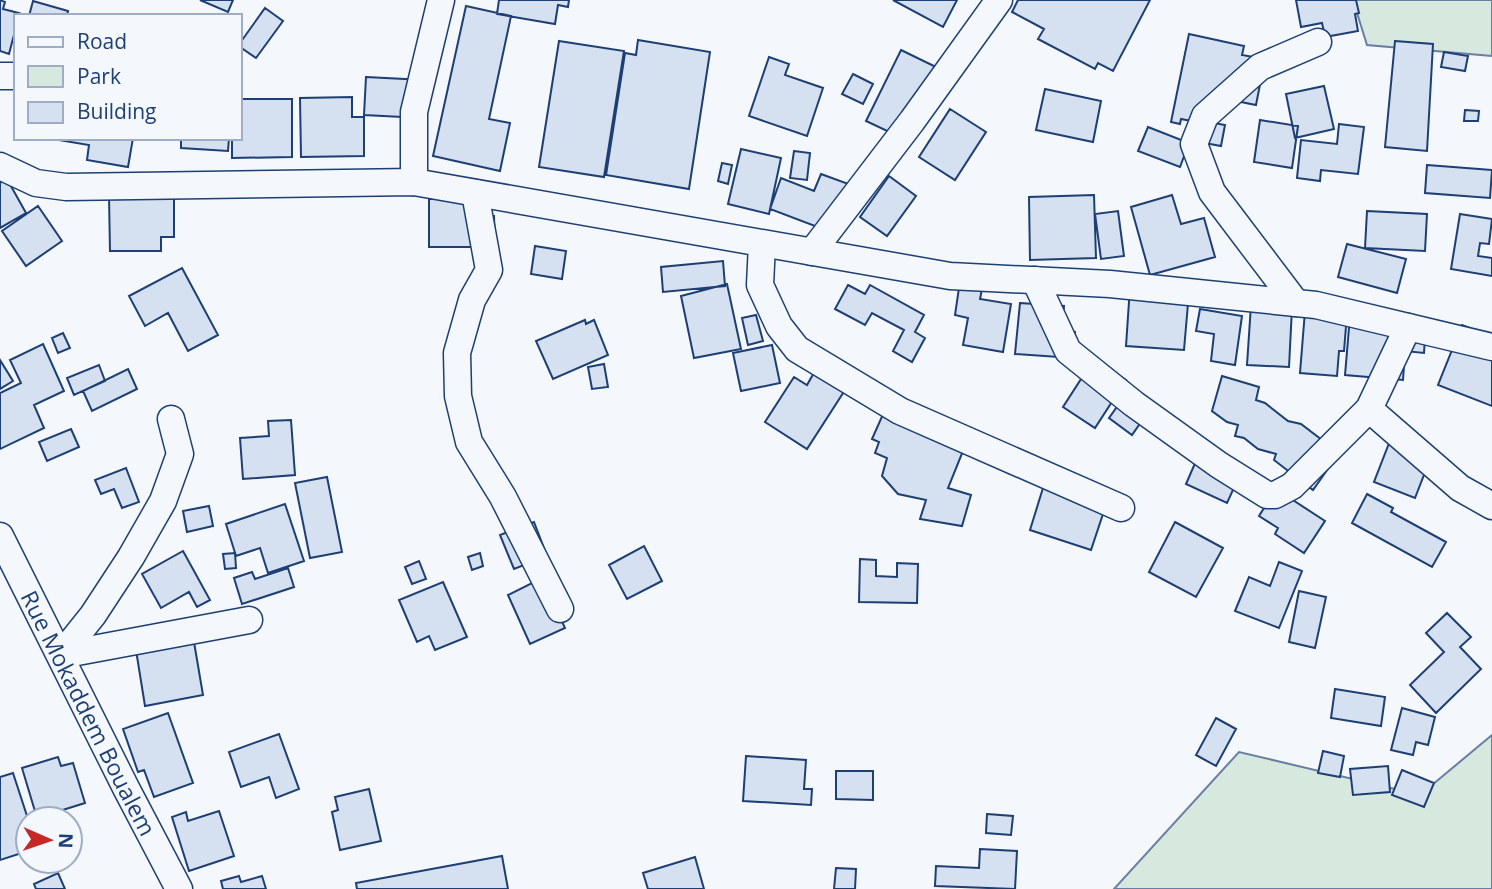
<svg xmlns="http://www.w3.org/2000/svg" width="1492" height="889" font-family="'Open Sans',sans-serif">
  <rect width="100%" height="100%" fill="#f4f7fb"/>
  <path fill="#d7e8df" stroke="#687fa3" stroke-width="2" d="M1353,0H1492V56L1367,45Z
    M1492,735V889H1114L1239,752L1420,795Z"/>
  <path fill="#d5e0f0" stroke="#1d3f73" stroke-width="2" d="M0,0L5,2L3,9L19,13L16,16V27L9,54L0,51Z
    M200,0H233L228,12Z
    M499,0H569L568,7L558,5L555,24L497,14Z
    M893,0H957L943,27Z
    M1018,0H1150L1113,71L1098,63L1095,69L1038,39L1044,29L1012,12Z
    M1296,0H1356L1359,13L1355,14L1358,31L1325,37L1322,23L1301,27Z
    M33,1L68,11L67,16H29Z
    M466,6L511,16L489,119L510,123L500,171L433,156Z
    M265,8L283,21L256,58L240,47V43Z
    M1189,34L1244,46L1242,55L1265,59L1256,105L1211,96L1206,124L1181,119L1180,124L1171,122Z
    M638,40L710,52L689,189L606,175L625,53L636,55Z
    M559,41L624,51L604,177L539,167Z
    M1395,41L1433,44L1427,151L1385,147Z
    M901,50L936,67L902,138L866,121Z
    M1444,52L1468,56L1465,71L1441,67Z
    M769,57L789,64L785,75L823,88L807,136L749,116Z
    M853,74L873,84L863,104L842,94Z
    M366,77L424,80L422,118L364,115Z
    M1324,86L1334,129L1295,138L1286,94Z
    M1045,89L1101,101L1093,142L1036,130Z
    M352,97V117H364V156L301,157L300,98Z
    M240,99H292V157L232,158V138H240Z
    M950,109L986,132L955,180L919,157Z
    M1465,110L1479,111L1478,121H1464Z
    M1260,120L1298,126L1292,168L1254,162Z
    M1203,121L1225,125L1221,146L1199,142Z
    M1339,124L1364,127L1358,174L1321,170L1320,181L1297,178L1301,140L1337,144Z
    M1148,127L1189,143L1180,167L1138,151Z
    M47,138H133L128,167L87,160L89,145Z
    M181,138H229L228,151L181,148Z
    M741,149L781,158L769,214L728,204Z
    M794,151L810,153L807,180L790,178Z
    M722,163L732,165L728,184L718,181Z
    M1427,165L1492,170L1490,198L1425,193Z
    M821,174L854,186L836,234L770,209L781,178L814,191Z
    M889,176L916,196L887,236L860,217Z
    M7,179L26,213L0,228V183Z
    M1094,195L1096,258L1030,260L1029,197Z
    M1172,195L1181,224L1204,218L1215,257L1150,275L1131,207Z
    M109,196H174V237H161V251H110Z
    M429,199H482V216H494L495,247H429Z
    M38,206L62,241L26,266L2,231Z
    M1118,211L1124,256L1101,259L1095,214Z
    M1367,211L1427,214L1425,251L1365,248Z
    M1460,214L1492,219L1489,244L1480,243L1478,256L1492,258V276L1451,269Z
    M1347,244L1406,259L1397,293L1338,277Z
    M535,246L566,251L562,279L531,274Z
    M723,261L725,286L663,292L661,267Z
    M182,268L218,335L188,351L168,313L145,326L129,296Z
    M960,281L983,284L980,299L1011,304L1003,352L963,345L968,318L955,315Z
    M727,284L741,349L694,358L681,296Z
    M848,285L865,294L870,285L924,315L915,332L925,338L912,362L893,351L904,330L872,313L865,325L835,309Z
    M1130,287L1189,292L1184,350L1126,346Z
    M1020,303L1064,306L1062,331L1075,332L1073,358L1015,354Z
    M1251,305L1292,308L1289,367L1247,365Z
    M1200,309L1242,316L1235,365L1211,361L1214,334L1196,331Z
    M1305,311L1347,314L1344,351H1339L1337,376L1300,373Z
    M756,315L763,341L748,345L742,318Z
    M1350,316L1426,323L1424,353L1405,351L1403,380L1345,375Z
    M585,320L586,324L594,320L608,355L553,379L536,341Z
    M1462,325L1492,337V406L1438,385Z
    M63,333L70,348L58,353L52,338Z
    M43,344L64,391L34,405L44,428L0,449V393L21,383L10,360Z
    M772,345L780,383L741,391L733,353Z
    M1094,359L1126,380L1095,428L1063,407Z
    M0,360L13,381L0,389Z
    M604,364L608,387L592,389L588,367Z
    M99,365L105,381L74,395L67,378Z
    M128,369L137,389L92,411L83,391Z
    M815,371L845,390L807,449L765,422L794,377L807,385Z
    M1222,376L1259,387L1256,400L1265,403L1288,421L1301,424L1339,453L1313,490L1274,460L1276,454L1258,449L1244,438L1235,436L1238,425L1227,422L1212,411Z
    M1129,390L1152,406L1132,435L1109,418Z
    M884,412L965,446L948,488L971,495L962,526L920,519L926,500L898,494L882,476L887,458L875,453L879,442L872,439Z
    M291,420L295,475L243,479L240,438L269,436L268,421Z
    M71,429L79,447L47,461L39,442Z
    M1393,433L1434,449L1415,498L1374,482Z
    M1202,447L1244,466L1227,503L1186,484Z
    M126,468L139,502L122,508L114,489L101,494L95,480Z
    M1047,475L1109,496L1091,550L1030,530Z
    M327,477L342,552L310,558L295,483Z
    M1276,489L1325,521L1304,553L1275,534L1278,528L1259,516Z
    M1367,494L1393,508L1391,512L1446,542L1432,567L1352,523Z
    M285,504L304,561L268,573L260,548L236,556L226,524Z
    M209,506L213,526L187,532L183,511Z
    M534,522L547,556L514,569L500,535Z
    M1175,522L1223,548L1196,597L1149,572Z
    M644,546L662,581L627,599L609,565Z
    M183,551L210,600L197,607L189,592L161,608L142,574Z
    M235,553L236,568L225,569L223,554Z
    M480,553L483,566L472,570L468,557Z
    M860,559L876,560V576L897,577V563L918,564L917,603L859,602Z
    M419,561L426,579L412,584L405,567Z
    M1279,562L1302,571L1279,628L1235,611L1249,577L1270,586Z
    M288,568L294,587L242,604L234,578L252,572L255,579Z
    M542,578L565,628L530,644L508,595Z
    M443,582L467,637L435,650L429,636L417,642L399,600Z
    M1299,591L1326,597L1315,648L1289,642Z
    M1447,613L1471,637L1460,647L1481,669L1436,713L1410,685L1444,652L1426,633Z
    M194,642L203,695L145,706L136,650Z
    M1335,689L1385,697L1381,726L1331,718Z
    M1402,708L1435,717L1428,745L1416,742L1413,755L1391,750Z
    M168,713L193,783L154,797L144,770L138,772L123,729Z
    M1216,718L1236,729L1216,766L1196,755Z
    M279,734L299,789L276,798L269,777L241,787L229,752Z
    M1323,751L1344,756L1340,777L1318,773Z
    M746,756L806,760L804,789H812L811,805L743,801Z
    M58,757L61,766L73,763L85,803L37,818L22,768Z
    M1388,766L1390,792L1353,795L1350,769Z
    M1402,770L1434,783L1424,807L1392,795Z
    M836,771H873V800L836,799Z
    M13,773L28,819V851L0,860V777Z
    M369,789L381,841L340,850L332,812L338,810L335,797Z
    M219,811L234,856L189,871L172,817L186,812L188,821Z
    M987,814L1013,816L1011,835L986,833Z
    M980,849L1017,851L1015,889L935,886L936,866L979,868Z
    M502,856L508,889H357L356,883Z
    M695,857L704,889H648L643,873Z
    M836,868L856,869L855,889H834Z
    M58,873L65,889H36L34,884Z
    M239,876L241,882L262,876L266,889H223L221,881Z"/>
  <g fill="none" stroke-linecap="round" stroke-linejoin="round">
    <defs>
      <g id="minor">
        <path d="M0,76H16"/>
        <path d="M0,166L36,183L66,187L414,182L950,276L1110,284L1316,305L1492,347"/>
        <path d="M414,182V112L441,0"/>
        <path d="M475,193L489,270L472,300L457,353L458,396L469,442L503,497L560,609"/>
        <path d="M762,244L760,285L779,326L797,349L900,411L1121,508"/>
        <path d="M812,252L912,121L999,0"/>
        <path d="M1035,280L1068,351L1134,404L1219,465L1267,495H1275L1292,486L1369,409L1408,327"/>
        <path d="M1296,303L1212,192L1194,144L1205,116L1260,67L1318,42"/>
        <path d="M1369,409L1460,488L1492,506"/>
        <path id="s1" d="M0,536L126,788L179,889"/>
        <path d="M61,655L93,615L131,557L163,501L180,454L171,419"/>
        <path d="M61,655L249,620"/>
      </g>
    </defs>
    <use href="#minor" stroke="#1d3f73" stroke-width="29"/>
    <use href="#minor" stroke="#f4f7fb" stroke-width="26"/>
  </g>
  <g text-anchor="middle" dominant-baseline="central" stroke-width="5" stroke-linejoin="round" paint-order="stroke">
    <g font-size="23" fill="#1d3f73" stroke="#f4f7fb">
      <text stroke="none"><textPath href="#s1" startOffset="198">Rue Mokaddem Boualem</textPath></text>
    </g>
  </g>
  <rect x="14" y="14" width="228" height="126" fill="#f4f7fb" stroke="#9eadc5" stroke-width="2"/>
  <rect x="28" y="37" width="35" height="10" fill="#f4f7fb" stroke="#9eadc5" stroke-width="2"/>
  <text x="77" y="49" font-size="21" fill="#1d3f73">Road</text>
  <rect x="28" y="66" width="35" height="21" fill="#d7e8df" stroke="#9eadc5" stroke-width="2"/>
  <text x="77" y="84" font-size="21" fill="#1d3f73">Park</text>
  <rect x="28" y="102" width="35" height="21" fill="#d5e0f0" stroke="#9eadc5" stroke-width="2"/>
  <text x="77" y="119" font-size="21" fill="#1d3f73">Building</text>
  <g transform="translate(49 840) rotate(92)"><circle r="33" fill="#f4f7fb" stroke="#9eadc5" stroke-width="2"/>
  <path d="M0-5L12 26L0 18L-12 26Z" fill="#c62828"/>
  <text y="-10" font-size="19" font-weight="bold" text-anchor="middle" fill="#1d3f73">N</text>
  </g>
</svg>
